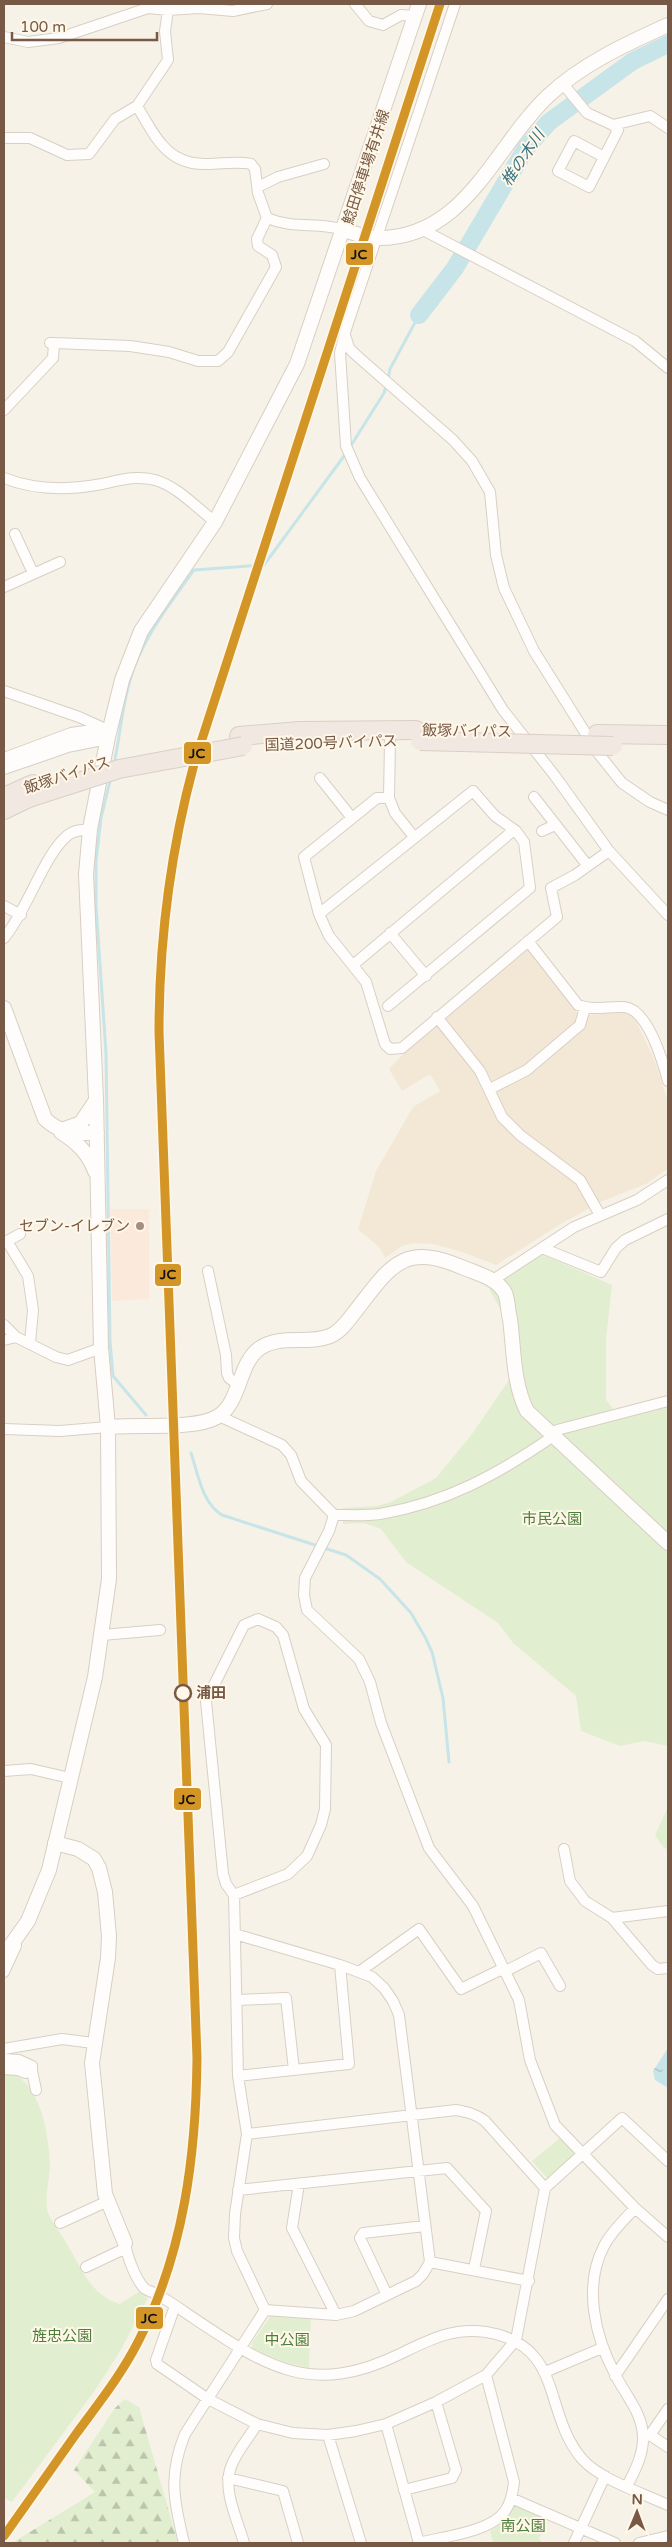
<svg xmlns="http://www.w3.org/2000/svg" width="672" height="2547" font-family="'Varela Round','Noto Sans JP',sans-serif">
  <defs>
    <pattern id="forest-firs" width="22" height="20" patternUnits="userSpaceOnUse" patternTransform="scale(1.25)"><rect width="22" height="20" fill="#e1efd0"/><path d="M5 1l3.5 6h-7zM16 11l3.5 6h-7z" fill="#bbc5ab"/></pattern>
    <pattern id="water-ripples" width="26" height="14" patternUnits="userSpaceOnUse" patternTransform="scale(1.25)"><rect width="26" height="14" fill="#c7e5e8"/><path d="M2 4q2-2 4 0t4 0M15 11q2-2 4 0t4 0" fill="none" stroke="#a6bdbe"/></pattern>
  </defs>
  <rect width="100%" height="100%" fill="#f7f2e7"/>
  <path fill="#f3e8d6" d="M528,948L577,1012L590,1015L621,1012L631,1015L637,1023L655,1061L668,1102V1168L648,1183L603,1201L559,1225L496,1265L462,1252L433,1244L415,1243L402,1246L385,1258L379,1247L358,1229L376,1171L413,1107L440,1091L430,1074L402,1091L389,1069L402,1055L446,1015Z"/>
  <path fill="#fbe9dc" d="M110,1209H149V1299L112,1301Z"/>
  <path fill="#e1efd0" d="M541,1254L612,1285L606,1340V1400L614,1410L668,1406V1746L644,1741L620,1746L581,1731L576,1696L513,1643L498,1623L406,1562L381,1529L364,1523L343,1524V1508L377,1506L391,1502L436,1478L472,1434L509,1380L503,1314L489,1289Z
    M668,1807V1850L663,1847L655,1835Z
    M4,2072C40,2076 49,2134 50,2164C50,2179 45,2193 47,2209C49,2219 59,2231 64,2239C80,2264 89,2295 120,2304L140,2291L148,2298L122,2348L96,2389L12,2502L4,2498Z
    M560,2138L575,2154L550,2178H547L532,2161Z
    M271,2315L311,2319L309,2368L271,2359L252,2349V2343Z
    M515,2505L545,2517L543,2522L547,2525L539,2538L542,2543H493L490,2531L504,2522Z"/>
  <path fill="url(#forest-firs)" d="M125,2399L139,2407L178,2543H12L95,2492L74,2470L115,2408Z"/>
  <path fill="url(#water-ripples)" d="M668,2048V2088L655,2080L653,2071Z"/>
  <g fill="none" stroke-linecap="round" stroke-linejoin="round">
    <path stroke="#c7e5e8" stroke-width="3" d="M388,380L390,369L419,315
      M350,447L384,393L386,386
      M114,764C120,736 122,707 130,680C141,640 170,604 194,570L264,565L347,452
      M111,777L101,818L96,861V905L106,1053L110,1341L113,1376L146,1415
      M191,1453C198,1474 202,1503 222,1515L346,1555L380,1579L411,1613L425,1637L432,1652L443,1698L449,1762"/>
    <path stroke="#c7e5e8" stroke-width="18" d="M419,315L455,268L526,148L549,122L633,61L668,44"/>
    <defs>
      <path id="street" d="M355,4L369,21L383,25L401,15L414,16
        M455,4L346,329L340,353L346,446L360,478L503,710L555,776L609,851L668,915
        M4,37L28,42L59,38L148,8L168,10L199,8L233,11L267,4
        M563,84L587,113L613,125L650,116L668,128
        M137,106C155,136 167,166 208,164C222,164 237,161 251,164L255,169L258,193L267,218C296,230 317,221 344,230
        M4,138H30L67,155L89,154L115,119L137,106L168,60L165,31L168,10
        M604,157L574,141L558,171L589,187L618,130L613,125
        M258,187L278,177L324,164
        M421,229L635,341L668,368
        M345,335L349,348L356,355L453,440L472,461L490,492L496,555L504,588L534,651L598,753L622,783L650,802L668,810
        M54,343L130,346L169,352L198,361H218L228,352L276,267L272,255L258,246L257,239L267,218
        M4,410L53,358L54,343H50
        M4,478C34,490 70,490 102,484C120,480 136,475 155,480C177,486 197,508 215,522
        M15,534L33,573
        M4,587L60,562
        M4,691L79,717L110,731
        M390,741L389,798H377L304,857L319,914L329,936L366,982L385,1044L390,1049L402,1048L557,917L551,888L575,875L609,851
        M4,758L71,733L100,729
        M320,778L352,818
        M534,797L588,866
        M389,798L395,813L414,837
        M542,831L555,825
        M4,906L21,915
        M319,914L473,791L495,816L516,831L524,842L530,888L388,1006
        M390,933L426,976
        M4,938C27,911 44,854 68,835C74,830 82,830 90,829
        M528,941L578,1005C594,1011 608,1006 624,1007C648,1009 663,1062 668,1081
        M353,965L514,830
        M437,1017L480,1071L502,1117L520,1135L580,1180L600,1215
        M490,1089L527,1070L580,1025L585,1008
        M20,1234L7,1241L28,1276L33,1310L30,1343
        M542,1248L601,1272L616,1248L625,1240L668,1219
        M208,1271L226,1355L227,1373L229,1378L239,1385
        M493,1280L574,1227L637,1200L668,1180
        M4,1325L16,1337
        M4,1340L16,1337L56,1357L68,1360L101,1348
        M219,1416L282,1445L291,1455L301,1481L334,1515C349,1515 365,1516 380,1514C446,1503 498,1474 552,1437L557,1430L668,1401
        M4,1429L60,1431L108,1427
        M334,1515L329,1531L305,1578L304,1595L307,1610L359,1659L370,1682L381,1723L429,1848L473,1906L519,2000L530,2060L555,2125L635,2208L668,2237
        M258,1619L276,1627L283,1635L304,1709L326,1745L325,1809L321,1825L307,1856L288,1874L234,1895L226,1884L223,1874L206,1701L244,1625Z
        M102,1635L160,1630
        M4,1771L31,1769L70,1778
        M564,1849L570,1881L585,1901L612,1918L668,1911
        M234,1895L238,2076L247,2134L235,2214L234,2238L237,2251L265,2310
        M612,1918L652,1965L658,1969L668,1968
        M235,1934L340,1965L372,1977L384,1988L393,2001L399,2015L430,2262L423,2274L416,2281L354,2311L336,2315L265,2310
        M4,1972L16,1946
        M359,1972L419,1929L461,1989L502,1969
        M504,1972L541,1953L560,1986
        M237,2000L286,1998L294,2070
        M4,2049L62,2039L93,2043
        M4,2059L19,2060L32,2066V2071L25,2073L18,2070L4,2069
        M32,2071L36,2090
        M238,2076L349,2064L340,1965
        M247,2134L456,2110C467,2112 476,2114 485,2121L545,2188
        M299,2184L292,2228L336,2315
        M238,2190L447,2168L486,2211L474,2269
        M60,2223L108,2201
        M125,2243C127,2256 135,2278 144,2288C147,2291 154,2292 158,2295C169,2301 179,2308 189,2315C265,2366 310,2398 400,2354C429,2340 453,2327 486,2332C565,2345 542,2412 582,2459C601,2480 642,2493 668,2505
        M430,2262L529,2281
        M86,2267L126,2248
        M387,2295L360,2238L363,2233L425,2226
        M175,2306L156,2360L157,2364L208,2399L257,2424L293,2433L328,2435L356,2431L386,2424L436,2402L486,2375L516,2340L545,2188L622,2118L668,2161
        M545,2372L602,2348
        M615,2376L668,2299
        M386,2424L419,2543
        M328,2435L361,2543
        M650,2435L668,2447
        M643,2436L650,2435L668,2409
        M228,2478L283,2491L298,2543
        M627,2486C635,2471 644,2453 643,2436C642,2412 625,2395 615,2374C595,2337 583,2286 604,2246C611,2232 624,2220 635,2208
        M404,2490L452,2478L456,2470L436,2402
        M511,2498L615,2543
        M184,2543C174,2502 168,2475 185,2434L265,2310
        M244,2543C238,2521 222,2490 231,2467C236,2452 249,2438 257,2424
        M418,2543C442,2537 491,2532 505,2511C511,2503 513,2491 514,2482L486,2375
        M574,2543L605,2476
        M639,2543L668,2536"/>
      <path id="secondary" d="M344,230C354,233 364,237 374,238C465,241 493,148 548,96C582,64 626,44 668,25
        M4,767L68,745L108,737
        M4,1008L45,1119C61,1134 75,1133 97,1133
        M64,1129L81,1123L95,1102
        M61,1132C78,1143 88,1153 95,1171
        M108,1427C136,1424 195,1430 217,1417C241,1403 238,1363 260,1348C281,1334 308,1345 330,1336C340,1332 348,1321 354,1313C390,1267 402,1241 464,1268C478,1274 497,1278 505,1293C508,1300 508,1312 510,1319C514,1350 513,1384 527,1411L668,1543
        M55,1843L78,1849L94,1859L99,1868L105,1892L109,1936L108,1958L92,2063L105,2194L125,2243
        M4,1955L28,1921L49,1870L95,1677L109,1579L108,1427L101,1348L96,1099L86,874L90,829L108,737L122,680L141,631L215,522L297,364L419,4"/>
      <path id="highway" d="M597,734L668,735
        M239,736L300,731L416,730
        M4,797L33,784
        M4,810L29,798"/>
    </defs>
    <use href="#street" stroke="#d8cfc5" stroke-width="12"/>
    <use href="#secondary" stroke="#d8cec3" stroke-width="16"/>
    <use href="#highway" stroke="#d9cfc6" stroke-width="20"/>
    <use href="#street" stroke="#fefdfb" stroke-width="10"/>
    <use href="#secondary" stroke="#fefdfb" stroke-width="14"/>
    <use href="#highway" stroke="#f2e8e2" stroke-width="18"/>
    <defs>
      <path id="highway-bridge" d="M420,741L613,746
        M29,798L119,769L243,746"/>
    </defs>
    <use href="#highway-bridge" stroke="#d9cfc6" stroke-width="20" stroke-linecap="butt"/>
    <use href="#highway-bridge" stroke="#f2e8e2" stroke-width="18"/>
    <defs>
      <path id="rail-1" d="M4,2536C28,2502 52,2468 76,2434C98,2404 122,2374 139,2340C184,2252 196,2155 197,2058L159,1032C159,940 170,853 194,764L440,4"/>
    </defs>
    <use href="#rail-1" stroke="#fff7e8" stroke-width="12"/>
    <use href="#rail-1" stroke="#d39526" stroke-width="9"/>
  </g>
  <circle fill="#a48f7e" stroke="#fff7e8" stroke-width="2" cx="140" cy="1226" r="5"/>
  <circle fill="#fff7e8" stroke="#775945" stroke-width="2.5" cx="183" cy="1693" r="8"/>
  <g text-anchor="middle" dominant-baseline="central" stroke-width="4" stroke-linejoin="round" paint-order="stroke">
    <g font-size="15" fill="#775945" stroke="#fff7e8">
      <text transform="translate(366 167) rotate(-72)">鯰田停車場有井線</text>
      <text transform="translate(467 731) rotate(1)">飯塚バイパス</text>
      <text transform="translate(331 743) rotate(-2)">国道200号バイパス</text>
      <text transform="translate(67 775) rotate(-18)">飯塚バイパス</text>
    </g>
    <g font-size="15" fill="#775945" stroke="#fff7e8" text-anchor="end">
      <text x="130" y="1226">セブン-イレブン</text>
    </g>
    <g font-size="15" fill="#4c7e3c" stroke="#fff7e8">
      <text x="552" y="1519">市民公園</text>
      <text x="62" y="2336">旌忠公園</text>
      <text x="287" y="2340">中公園</text>
      <text x="523" y="2526">南公園</text>
    </g>
    <g font-size="15" font-weight="bold" fill="#775945" stroke="#fff7e8" text-anchor="start">
      <text x="196" y="1693">浦田</text>
    </g>
    <g font-size="16" font-style="italic" fill="#3a7686" stroke="#fff7e8">
      <text transform="translate(523 158) rotate(-56)">椎の木川</text>
    </g>
  </g>
  <g stroke="#fff7e8" stroke-width="2">
    <rect x="345" y="242" width="29" height="24" rx="5" fill="#d39526"/>
    <rect x="183" y="741" width="29" height="24" rx="5" fill="#d39526"/>
    <rect x="154" y="1263" width="28" height="24" rx="5" fill="#d39526"/>
    <rect x="173" y="1787" width="29" height="24" rx="5" fill="#d39526"/>
    <rect x="135" y="2306" width="29" height="24" rx="5" fill="#d39526"/>
  </g>
  <g font-size="14" text-anchor="middle" font-weight="bold" fill="#111">
    <text x="359" y="259">JC</text>
    <text x="197" y="758">JC</text>
    <text x="168" y="1279">JC</text>
    <text x="187" y="1804">JC</text>
    <text x="149" y="2323">JC</text>
  </g>
  <rect width="672" height="2547" fill="none" stroke="#775945" stroke-width="10"/>
  <g transform="translate(637 2512) rotate(1)" stroke="#fff7e8" stroke-width="4" paint-order="stroke">
  <path d="M0-4L9 19L0 12L-9 19Z" fill="#775945"/>
  <text y="-8" font-size="14" font-weight="bold" text-anchor="middle" fill="#775945">N</text>
  </g>
  <path d="M12 32v8h145v-8" fill="none" stroke="#775945" stroke-width="2.5"/>
  <text x="20" y="32" font-size="15" fill="#775945" stroke="#fff7e8" stroke-width="4" paint-order="stroke">100 m</text>
</svg>
